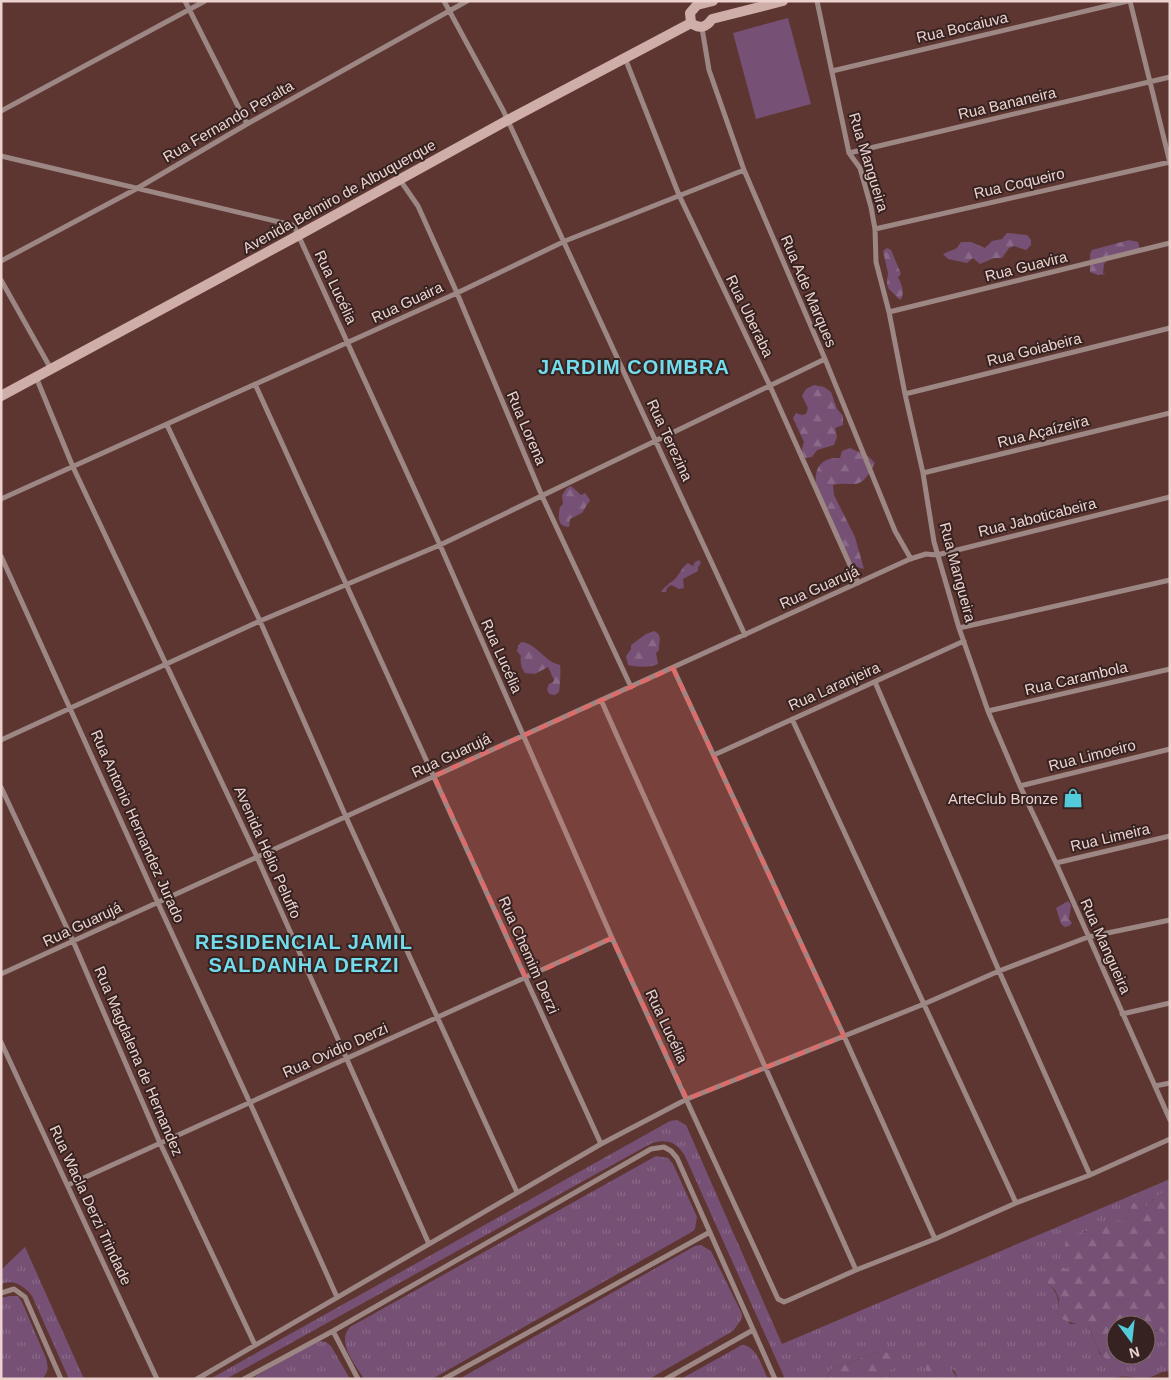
<svg xmlns="http://www.w3.org/2000/svg" width="1171" height="1380" font-family="Arial,sans-serif">
  <defs>
    <pattern id="grass-tufts" width="24" height="20" patternUnits="userSpaceOnUse" patternTransform="scale(1.25)"><rect width="24" height="20" fill="#765175"/><path d="M3 7l-1-3M5 7V3M7 7l1-3M15 17l-1-3M17 17v-4M19 17l1-3" fill="none" stroke="#8a6988"/></pattern>
    <pattern id="forest-firs" width="22" height="20" patternUnits="userSpaceOnUse" patternTransform="scale(1.25)"><rect width="22" height="20" fill="#765175"/><path d="M5 1l3.5 6h-7zM16 11l3.5 6h-7z" fill="#8a6988"/></pattern>
  </defs>
  <rect width="100%" height="100%" fill="#5e3631"/>
  <path fill="url(#grass-tufts)" d="M677,1120L686,1125L782,1344L1170,1179V1191L1153,1199L1149,1207L1133,1203L1124,1221L1108,1220L1091,1230L1083,1232L1073,1263L1068,1271L1053,1262L1048,1284C1056,1291 1059,1297 1058,1308L1070,1324L1080,1323L1089,1327L1100,1354L1108,1359L1119,1360L1129,1355H1146V1331C1155,1330 1163,1330 1170,1336V1371C1160,1371 1158,1375 1150,1377C1138,1380 1125,1373 1113,1379H958L954,1370L926,1369L928,1379H893L888,1371L880,1352C867,1354 861,1359 849,1363C842,1365 836,1366 830,1370L828,1379H785L685,1156C676,1142 668,1139 652,1143L226,1379H210L670,1121Z
    M656,1156L668,1158L673,1164L697,1217L695,1229L690,1233L432,1379H364C355,1364 336,1342 350,1327Z
    M701,1245L711,1251L742,1314L741,1320L733,1331L649,1379H459L695,1246Z
    M25,1247L84,1379H69L32,1296C24,1286 14,1279 1,1284V1270Z
    M10,1296H18L22,1302L46,1358C48,1367 49,1372 42,1379H1V1298Z
    M319,1341L326,1342L331,1346L350,1379H251L308,1346Z
    M742,1345C757,1346 762,1367 768,1379H681Z"/>
  <path fill="url(#forest-firs)" d="M1007,233L1027,235L1031,240V245L1026,250L1014,246L1009,248L1002,258H994L980,264L973,258L967,263L948,259L943,254L957,248L961,242H971L985,248L992,241L1002,239Z
    M1129,240L1138,242L1140,249L1107,260L1104,264L1103,273L1106,274L1098,275L1090,272V254L1092,250Z
    M887,248L891,250L901,274L898,277C901,284 906,293 900,300L888,288L887,283L888,273L883,251Z
    M814,385L824,387L831,392L837,409L843,416V425L835,428L837,437L834,445L817,450L812,457L805,458L801,452L804,442L793,418L796,413L802,415L806,414L808,408L802,396L806,389Z
    M850,448L868,456L875,463C870,472 864,485 853,484C845,484 840,483 833,485L834,495L855,537L864,569C848,565 852,559 844,548C841,544 836,540 834,535C831,530 833,522 831,516C829,510 824,505 821,499C811,480 814,456 840,458L842,451Z
    M571,486L581,495L585,493L590,500L582,513L570,519L569,527C557,526 558,517 560,507L563,504L562,495L567,488Z
    M699,560L701,563L698,567V571L683,579L684,588L679,589L671,585L667,588L666,592H661C665,585 674,582 678,575C683,569 681,568 688,563L693,566L695,562Z
    M654,631C664,636 658,642 659,650L656,653L658,664C649,668 637,667 628,665L626,656L631,649V645L646,634Z
    M521,642C531,642 541,654 549,660C551,662 557,664 560,665C561,670 560,686 559,692L555,695L549,694L547,689L549,684L553,682L554,680L548,667L535,674L525,673C521,668 520,662 521,656L517,651L518,646Z
    M1068,901L1071,905L1069,919L1072,923L1069,926L1065,927L1061,924L1056,908Z
    M1170,1191V1336L1157,1330L1146,1331V1325H1116V1355H1129C1099,1370 1099,1348 1089,1327C1077,1322 1072,1325 1061,1318L1058,1308L1059,1299L1055,1290L1048,1284L1044,1265L1053,1262L1068,1270L1073,1263L1065,1257C1063,1231 1072,1237 1090,1230C1096,1228 1102,1221 1108,1220C1112,1219 1119,1221 1124,1221L1133,1203L1141,1202L1149,1207C1155,1195 1157,1194 1170,1191Z
    M880,1352L891,1353L898,1357V1367L888,1371L893,1379H828L830,1370C836,1366 842,1365 849,1363C861,1359 867,1354 880,1352Z
    M937,1358L947,1363L958,1379H928L926,1369L928,1360Z"/>
  <path fill="#765175" d="M788,18L811,104L756,119L733,33Z"/>
  <g fill="none" stroke-linecap="round" stroke-linejoin="round">
    <path stroke="#9c8784" stroke-width="5" d="M185,1L247,124
      M444,1L503,110L745,635
      M817,1L849,153L860,168L871,207L875,229L876,262L889,312L905,394L923,473L934,542L959,628L988,711L1020,786L1056,863L1170,1120
      M1130,1L1170,163
      M702,28L709,70L744,170L825,359L895,531L911,559
      M625,58L679,195L770,386L858,583
      M832,71L1128,1
      M1,111L205,1
      M849,153L1170,77
      M1,156L292,225L295,228L440,545L612,938L778,1299L784,1302L789,1300L856,1270L935,1239L1016,1203L1090,1175L1170,1139
      M400,180L418,206L457,293L542,496L631,687
      M875,229L1170,162
      M1,261L136,189L247,124L467,1
      M1,280L51,369
      M889,312L1170,243
      M36,377L73,467L257,857L429,1244
      M255,384L601,1144
      M905,394L1170,328
      M167,425L260,621L346,817L517,1192
      M923,473L1170,413
      M1,499L457,293L565,241L744,170
      M1,556L158,903L250,1103L337,1297
      M959,628L1170,580
      M673,668L844,1036L935,1239
      M875,682L999,971L1090,1175
      M601,700L856,1270
      M988,711L1170,669
      M792,719L1016,1203
      M1,740L260,621L440,545L825,359
      M714,755L964,641
      M1020,786L1170,749
      M1,787L73,941L160,1143L255,1345
      M1056,863L1170,836
      M1,974L910,559L926,554L937,555L1170,497
      M1122,1014L1170,1003
      M1,1042L157,1379
      M1155,1086L1170,1083
      M68,1185L612,938
      M1,1293L14,1289L25,1297L61,1379
      M333,1331L358,1379
      M197,1379L601,1144L687,1099L924,1004L999,971L1088,937L1170,920
      M244,1379L333,1331L651,1149L664,1147L671,1151L677,1158L775,1379
      M444,1379L710,1232
      M666,1379L753,1330"/>
    <path stroke="#cfada8" stroke-width="10" d="M713,1L697,5L690,13L691,23C699,29 706,28 712,19L783,1
      M1,396L299,235L508,120L691,23"/>
  </g>
  <path fill="#df6c6b" fill-opacity="0.2" stroke="#df6c6b" stroke-width="4" stroke-dasharray="10 6" stroke-linejoin="round" d="M673,668L844,1036L687,1099L612,938L526,978L434,776Z"/>
  <defs>
    <symbol id="shop-bare" viewBox="-9 -9 18 18"><path d="M-5-2.5h2.3a2.7 3.5 0 0 1 5.4 0H5L5.5 6h-11ZM-1.5-2.5h3a1.5 2.3 0 0 0-3 0Z" fill="#53cbdb" stroke="#362321" stroke-width="2.5" paint-order="stroke"/></symbol>
  </defs>
  <g fill-rule="evenodd">
    <use href="#shop-bare" x="1059" y="784" width="28" height="28"/>
  </g>
  <g text-anchor="middle" dominant-baseline="central" stroke-width="4" stroke-linejoin="round" paint-order="stroke">
    <g font-size="15" fill="#edd3cf" stroke="#362321">
      <text transform="translate(962 27) rotate(-13)">Rua Bocaiuva</text>
      <text transform="translate(1007 103) rotate(-13)">Rua Bananeira</text>
      <text transform="translate(228 121) rotate(-30)">Rua Fernando Peralta</text>
      <text transform="translate(869 162) rotate(73)">Rua Mangueira</text>
      <text transform="translate(1019 183) rotate(-13)">Rua Coqueiro</text>
      <text transform="translate(339 196) rotate(-29)">Avenida Belmiro de Albuquerque</text>
      <text transform="translate(1026 266) rotate(-14)">Rua Guavira</text>
      <text transform="translate(336 287) rotate(65)">Rua Lucélia</text>
      <text transform="translate(809 291) rotate(67)">Rua Ade Marques</text>
      <text transform="translate(407 302) rotate(-25)">Rua Guaira</text>
      <text transform="translate(750 316) rotate(64)">Rua Uberaba</text>
      <text transform="translate(1034 349) rotate(-14)">Rua Goiabeira</text>
      <text transform="translate(527 428) rotate(67)">Rua Lorena</text>
      <text transform="translate(1043 431) rotate(-14)">Rua Açaízeira</text>
      <text transform="translate(670 440) rotate(65)">Rua Terezina</text>
      <text transform="translate(1037 517) rotate(-14)">Rua Jaboticabeira</text>
      <text transform="translate(958 572) rotate(75)">Rua Mangueira</text>
      <text transform="translate(819 587) rotate(-24)">Rua Guarujá</text>
      <text transform="translate(502 656) rotate(66)">Rua Lucélia</text>
      <text transform="translate(1076 678) rotate(-13)">Rua Carambola</text>
      <text transform="translate(834 686) rotate(-24)">Rua Laranjeira</text>
      <text transform="translate(451 755) rotate(-25)">Rua Guarujá</text>
      <text transform="translate(1092 755) rotate(-14)">Rua Limoeiro</text>
      <text transform="translate(138 826) rotate(66)">Rua Antonio Hernandez Jurado</text>
      <text transform="translate(1110 837) rotate(-13)">Rua Limeira</text>
      <text transform="translate(268 852) rotate(66)">Avenida Hélio Peluffo</text>
      <text transform="translate(82 924) rotate(-25)">Rua Guarujá</text>
      <text transform="translate(1106 946) rotate(66)">Rua Mangueira</text>
      <text transform="translate(529 955) rotate(66)">Rua Chemim Derzi</text>
      <text transform="translate(667 1026) rotate(65)">Rua Lucélia</text>
      <text transform="translate(335 1050) rotate(-24)">Rua Ovidio Derzi</text>
      <text transform="translate(139 1061) rotate(67)">Rua Magdalena de Hernandez</text>
      <text transform="translate(91 1205) rotate(65)">Rua Wacla Derzi Trindade</text>
    </g>
    <g font-size="15" fill="#edd3cf" stroke="#362321" text-anchor="end">
      <text x="1058" y="798">ArteClub Bronze</text>
    </g>
    <g font-size="20" font-weight="bold" letter-spacing="1" fill="#73dcec" stroke="#362321">
      <text x="634" y="367">JARDIM COIMBRA</text>
      <text x="304" y="942">RESIDENCIAL JAMIL<tspan x="304" dy="23">SALDANHA DERZI</tspan></text>
    </g>
  </g>
  <rect width="1171" height="1380" fill="none" stroke="#edd3cf" stroke-width="5"/>
  <g transform="translate(1131 1340) rotate(165)"><circle r="24" fill="#362321" stroke="#7f6967"/>
  <path d="M0-4L9 19L0 12L-9 19Z" fill="#53cbdb"/>
  <text y="-8" font-size="14" font-weight="bold" text-anchor="middle" fill="#edd3cf">N</text>
  </g>
</svg>
